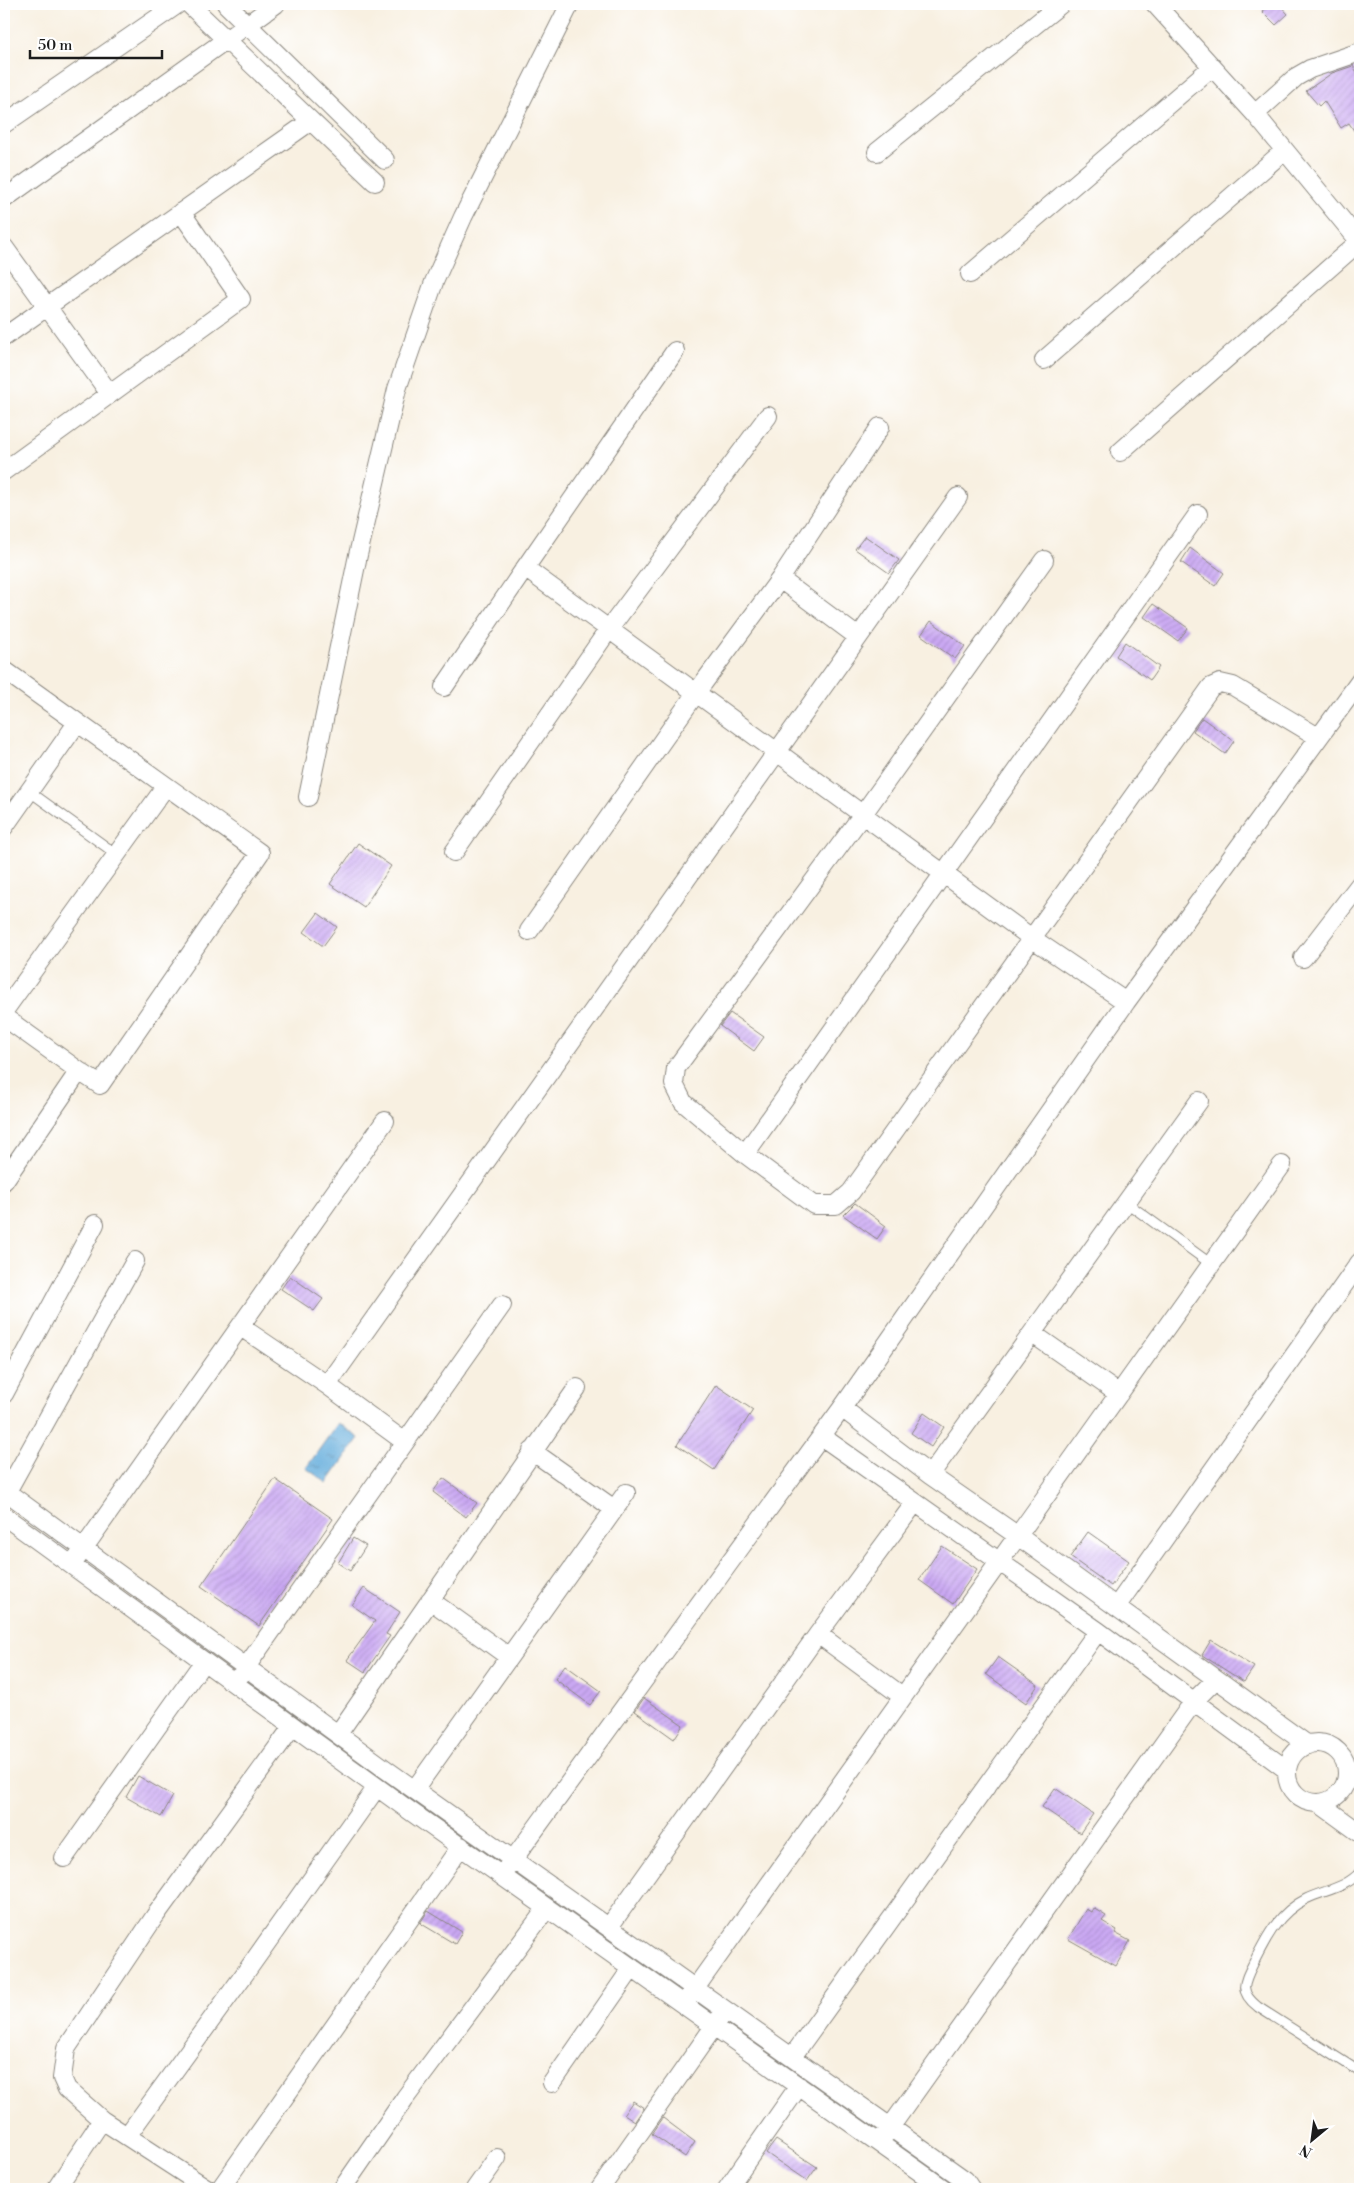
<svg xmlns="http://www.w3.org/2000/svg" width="1364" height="2193" font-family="'Libre Bodoni',serif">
  <defs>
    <pattern id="water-ripples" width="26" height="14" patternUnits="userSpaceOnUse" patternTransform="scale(1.25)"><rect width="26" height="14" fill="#65addc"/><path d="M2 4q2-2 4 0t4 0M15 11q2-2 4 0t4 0" fill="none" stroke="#528cb2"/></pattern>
    <pattern id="building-hatch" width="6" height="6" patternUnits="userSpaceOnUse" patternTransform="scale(1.25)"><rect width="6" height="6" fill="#caa8f3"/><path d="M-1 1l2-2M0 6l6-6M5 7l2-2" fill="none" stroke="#ad90d0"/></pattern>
  </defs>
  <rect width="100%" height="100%" fill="#fff"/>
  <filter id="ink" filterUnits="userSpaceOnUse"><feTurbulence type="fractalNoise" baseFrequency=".02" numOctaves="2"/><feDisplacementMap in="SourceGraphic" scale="10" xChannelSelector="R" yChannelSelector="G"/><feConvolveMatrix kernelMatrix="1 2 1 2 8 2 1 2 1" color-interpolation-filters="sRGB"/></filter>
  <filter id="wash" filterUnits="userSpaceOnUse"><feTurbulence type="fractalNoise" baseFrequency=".0096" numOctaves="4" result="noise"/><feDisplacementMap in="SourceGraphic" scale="20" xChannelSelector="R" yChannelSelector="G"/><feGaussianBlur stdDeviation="1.12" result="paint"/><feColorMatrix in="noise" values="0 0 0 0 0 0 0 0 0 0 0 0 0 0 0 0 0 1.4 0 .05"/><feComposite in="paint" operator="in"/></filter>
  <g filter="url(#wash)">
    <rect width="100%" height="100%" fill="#f8f0e1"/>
    <path fill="url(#water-ripples)" stroke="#40647c" d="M338,1423L359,1438L327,1483L306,1468Z"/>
    <g id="blocks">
      <path fill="url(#building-hatch)" d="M1270,4H1279L1288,14L1276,25L1262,11Z
        M1353,66L1360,77V140L1349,123L1341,128L1324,101L1319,106L1306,91L1332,73Z
        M865,536L899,560L889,573L855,549Z
        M1190,548L1224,573L1215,586L1181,562Z
        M1153,604L1188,628L1178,641L1144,617Z
        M931,621L965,646L955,659L921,635Z
        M1125,642L1159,667L1150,680L1116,656Z
        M1202,718L1234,741L1225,754L1193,731Z
        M358,843L391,866L364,907L330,884Z
        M318,913L337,927L323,946L304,932Z
        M730,1013L764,1037L754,1051L720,1026Z
        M855,1203L886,1226L877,1239L843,1215Z
        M290,1276L323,1299L314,1311L281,1289Z
        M716,1385L753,1410L714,1470L677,1445Z
        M924,1413L944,1427L931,1447L911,1433Z
        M443,1478L477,1503L466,1517L433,1492Z
        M275,1479L333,1519L259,1626L201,1586Z
        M1088,1532L1129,1561L1111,1586L1070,1557Z
        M353,1538L366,1546L350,1571L338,1563Z
        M942,1546L977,1569L953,1604L919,1580Z
        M364,1588L400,1612L386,1634L390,1636L365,1672L347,1660L375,1621L352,1605Z
        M1211,1640L1254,1667L1244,1682L1202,1655Z
        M998,1657L1038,1685L1026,1703L986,1674Z
        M565,1665L601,1691L590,1705L555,1679Z
        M644,1698L683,1725L674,1739L635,1711Z
        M138,1776L173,1796L161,1817L126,1797Z
        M1055,1788L1093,1814L1080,1833L1042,1807Z
        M1093,1908L1106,1916L1102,1921L1117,1930L1115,1933L1130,1941L1116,1966L1068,1939L1086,1909L1091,1912Z
        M428,1911L462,1932L455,1944L420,1923Z
        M633,2101L644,2108L635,2121L624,2114Z
        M663,2118L695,2142L685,2157L652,2134Z
        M776,2140L817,2167L807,2181L766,2153Z"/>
    </g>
  </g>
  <g filter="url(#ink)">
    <use href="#blocks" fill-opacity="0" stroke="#8a867e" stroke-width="1"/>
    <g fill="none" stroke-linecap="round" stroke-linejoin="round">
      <defs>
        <path id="service" d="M29,791L116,854
          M1127,1203L1211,1264
          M1360,1872C1346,1888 1325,1890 1306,1899C1278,1913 1266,1938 1253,1964C1243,1984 1239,1992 1258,2007L1360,2072"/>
        <path id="minor" d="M226,4L385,160
          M1155,4L1255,114L1360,242
          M1255,114L1296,77L1310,69L1360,52
          M311,121L375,182
          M4,124L178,4
          M877,152L1061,4
          M4,199L276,4
          M4,247L110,394
          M970,274L1212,67
          M4,337L311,121L189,4
          M675,351L525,568L1033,939L1126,1002L1360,681
          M1044,360L1284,151
          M1120,452L1360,241
          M4,471L241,299L181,212
          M1044,560L863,814L676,1068L674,1084L683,1102L745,1154L814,1205H836L851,1192L1211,687L1220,683L1233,686L1318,737
          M780,579L858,637
          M4,670L260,853L100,1085L79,1071L4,1181
          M444,687L525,568
          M308,797L358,555L397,389L434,282L463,217L570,4
          M4,827L77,723
          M454,852L609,629L768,416
          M529,931L696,693L780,579L880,427
          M1303,958L1360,884
          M4,1011L166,786
          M4,1017L79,1071
          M745,1154L1198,514
          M241,1327L327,1385L405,1442
          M1033,1334L1119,1394
          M327,1385L958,497
          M4,1394L95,1224
          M842,1408L930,1475L1018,1536L1308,1745
          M821,1436L1098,1631L1287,1770
          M532,1451L614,1509
          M930,1475L1199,1101
          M4,1490L388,1771L965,2180L971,2189
          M4,1497L135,1261
          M4,1516L403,1806L944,2189
          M76,1559L385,1121
          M430,1600L509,1657
          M1116,1607L1360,1262
          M818,1634L902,1696
          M239,1677L502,1305
          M338,1734L577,1388
          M1287 1773a30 30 0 1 1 60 0a30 30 0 1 1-60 0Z
          M415,1789L626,1493
          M1320,1804L1360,1833
          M64,1858L204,1661
          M507,1868L842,1408L1126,1002
          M609,1927L818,1634L914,1504
          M689,1997L1282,1165
          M792,2057L1098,1631
          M552,2083L632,1968
          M102,2120L67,2089L62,2078L66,2049L155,1916L293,1726
          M127,2136L246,1972L377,1787
          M884,2136L1194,1701L1216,1679
          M56,2189L102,2120L208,2189
          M220,2189L461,1846
          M342,2189L405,2098L547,1908
          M475,2189L497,2158
          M600,2189L720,2018
          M727,2189L799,2086"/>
      </defs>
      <use href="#service" stroke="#8a867e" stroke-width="11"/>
      <use href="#minor" stroke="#8a867e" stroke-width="20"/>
      <use href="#service" stroke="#fff" stroke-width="9"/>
      <use href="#minor" stroke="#fff" stroke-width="18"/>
    </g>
  </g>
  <rect width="1364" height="2193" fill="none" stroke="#fff" stroke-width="20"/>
  <g transform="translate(1312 2140) rotate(209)" stroke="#ffffff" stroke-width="4" paint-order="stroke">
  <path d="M0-4L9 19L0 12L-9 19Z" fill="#1c1c1c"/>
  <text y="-8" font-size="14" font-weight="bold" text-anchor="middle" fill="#1c1c1c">N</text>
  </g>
  <path d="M30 50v8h132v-8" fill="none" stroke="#1c1c1c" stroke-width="2.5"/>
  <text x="38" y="50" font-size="15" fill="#1c1c1c" stroke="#ffffff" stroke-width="4" paint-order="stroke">50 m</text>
</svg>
